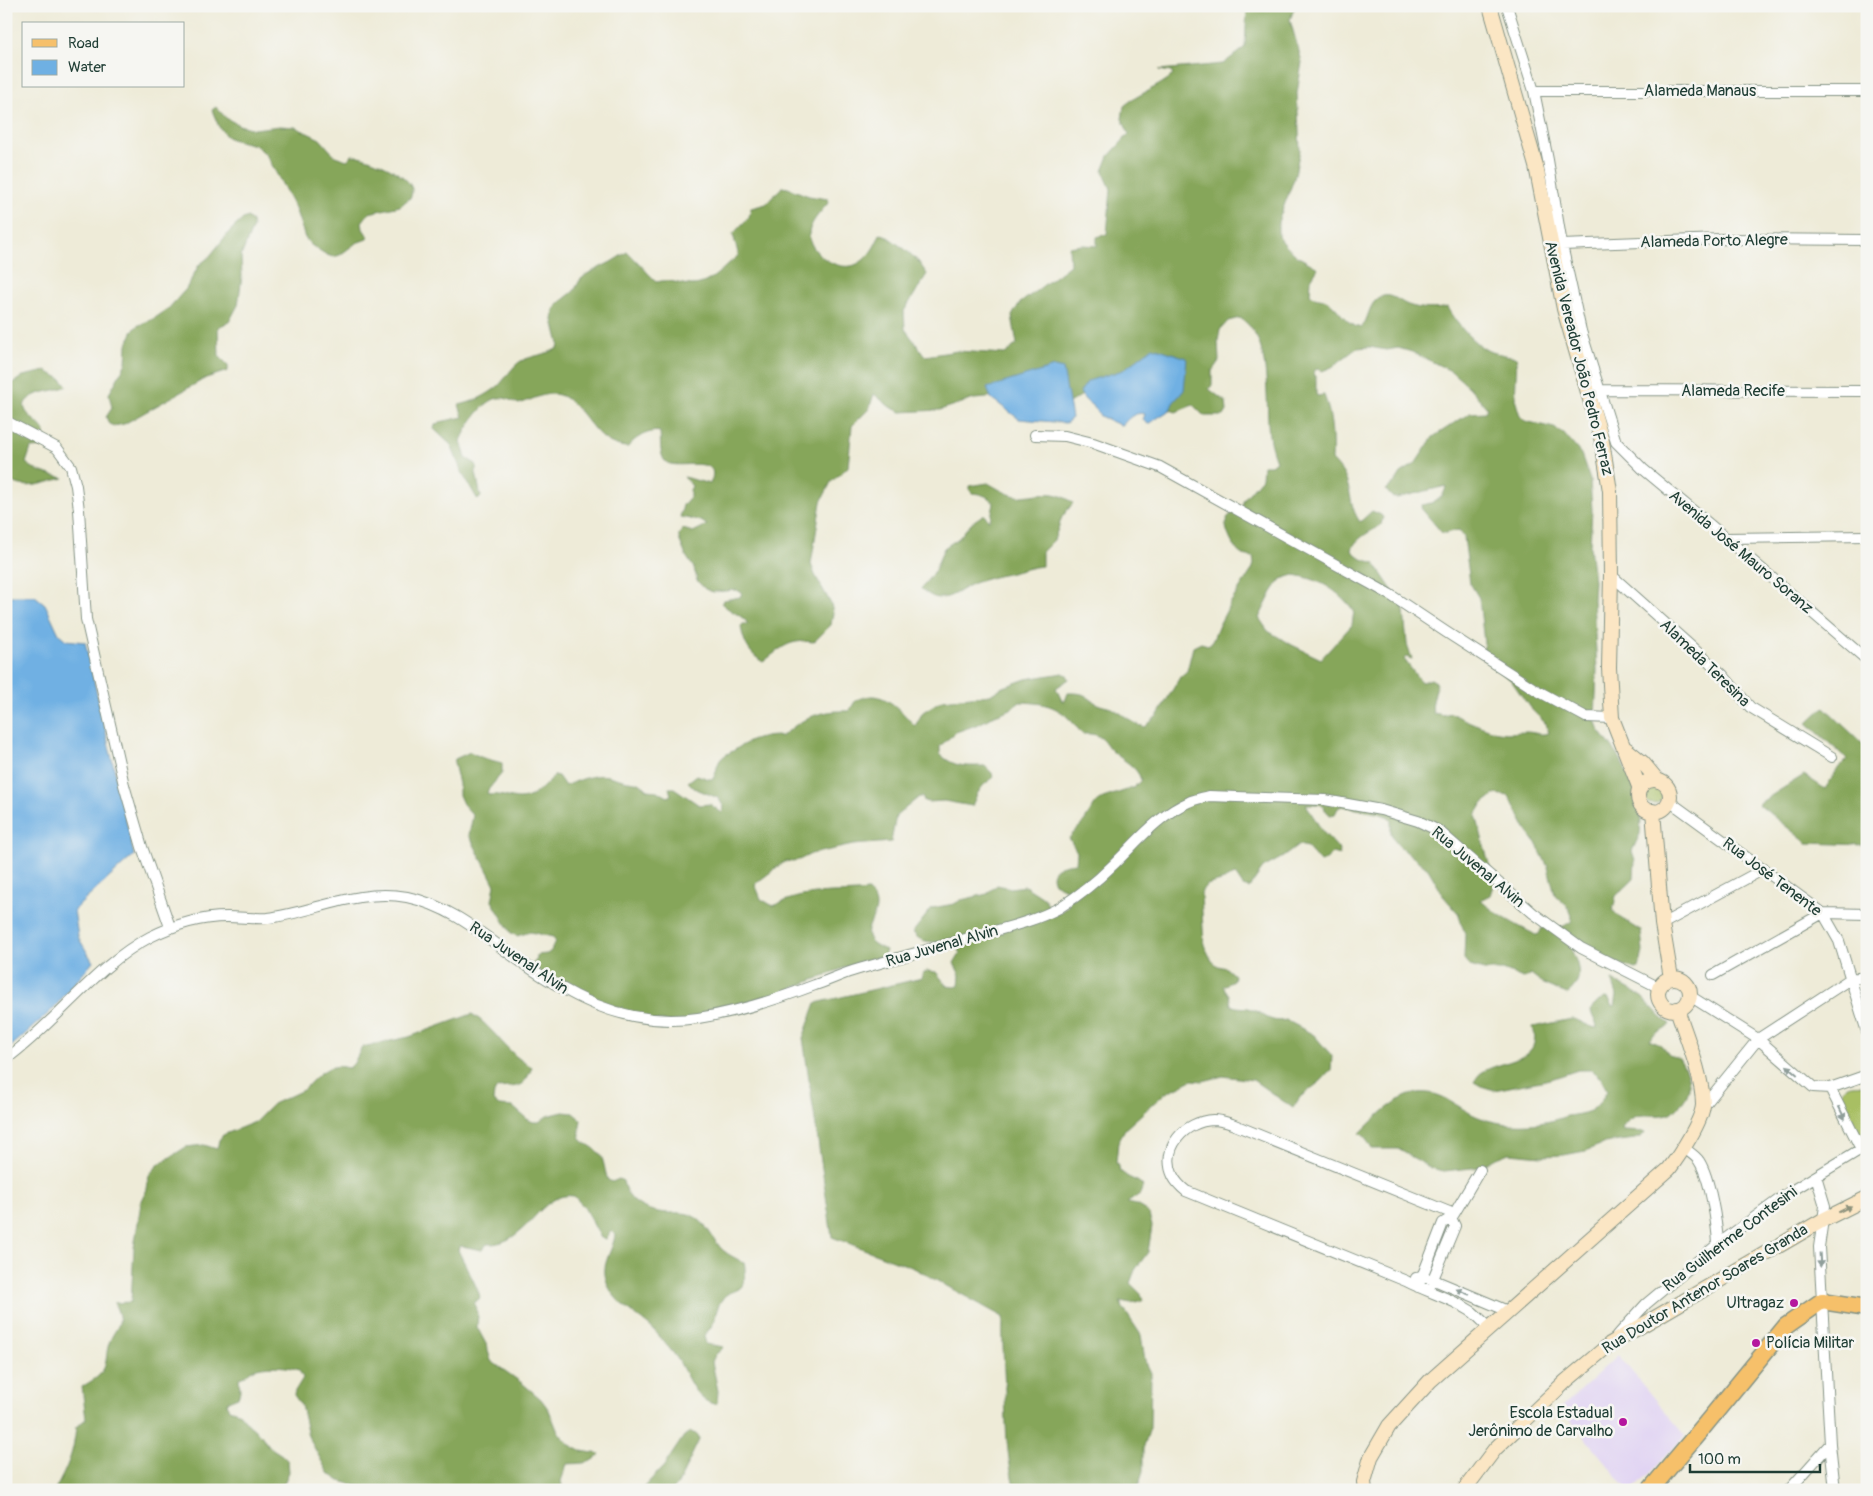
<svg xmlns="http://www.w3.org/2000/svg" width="1873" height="1496" font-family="Pangolin,sans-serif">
  <rect width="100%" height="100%" fill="#f6f6f2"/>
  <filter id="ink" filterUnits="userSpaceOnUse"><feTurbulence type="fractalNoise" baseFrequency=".02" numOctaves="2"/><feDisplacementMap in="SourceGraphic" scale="10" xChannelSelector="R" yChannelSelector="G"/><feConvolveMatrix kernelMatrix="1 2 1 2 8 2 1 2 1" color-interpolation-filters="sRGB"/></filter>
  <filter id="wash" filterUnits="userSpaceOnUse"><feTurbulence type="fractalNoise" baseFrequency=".0096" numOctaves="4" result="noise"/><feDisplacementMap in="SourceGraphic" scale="20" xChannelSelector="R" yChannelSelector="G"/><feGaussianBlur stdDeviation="1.12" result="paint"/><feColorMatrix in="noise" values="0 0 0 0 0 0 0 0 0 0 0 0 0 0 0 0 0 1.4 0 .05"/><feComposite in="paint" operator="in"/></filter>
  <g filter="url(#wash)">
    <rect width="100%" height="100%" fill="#eeebd8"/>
    <path fill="#e1d4f3" d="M1618,1355L1685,1436L1633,1490H1628L1561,1408Z"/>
    <path fill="#a8bf64" stroke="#647e4c" d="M1643 794a10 10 0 1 1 20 0a10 10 0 1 1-20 0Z
      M1867,1084V1146C1860,1135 1827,1093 1847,1086C1852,1084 1861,1085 1867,1084Z"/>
    <path fill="#86a65a" stroke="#527247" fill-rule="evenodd" d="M1247,6H1295L1290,20L1302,62L1297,93L1300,150L1294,179L1278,222V236L1287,247L1297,256L1318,268L1311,279L1310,294C1315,299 1320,297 1326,300C1339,307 1345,325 1361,328C1369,320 1368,304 1379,298C1390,291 1398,301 1408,305C1419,309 1437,310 1447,307C1454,321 1475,346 1491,352C1499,354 1508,355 1517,358L1515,399L1520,416L1525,421L1554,428L1563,433L1581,454L1590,480L1592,510L1590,546L1594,581L1593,599L1597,669L1595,720L1599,730L1618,755L1633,785L1639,804L1641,819L1640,834L1632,851L1635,860L1634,879L1616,896L1613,910C1618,919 1632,924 1641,931L1643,952L1639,968L1635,969L1573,948L1572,951C1580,969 1583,981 1567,994L1545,985L1531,974L1523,978L1503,970H1484L1470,966L1464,959L1465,934L1458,913L1445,898L1428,869L1399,846L1394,840L1391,833V821L1389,817L1381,814L1342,806L1338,808L1335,814L1330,815L1320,804H1306L1322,831L1338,848L1340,855L1333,853L1324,861L1320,862L1307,847L1299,845L1283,857L1263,868L1249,888L1243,886L1235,874C1231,876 1227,878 1224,880C1214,884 1203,882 1201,895L1204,945L1212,961L1218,966L1226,968L1234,975L1233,981L1223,986L1229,995L1231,1005C1236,1008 1241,1007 1247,1008C1263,1011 1267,1024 1286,1020L1314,1035L1332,1056L1331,1070L1321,1081L1300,1097L1293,1108L1253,1080L1223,1076L1203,1081L1192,1080L1164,1094L1125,1129L1118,1142L1116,1162L1120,1171L1128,1177L1139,1182L1143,1186L1140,1194L1127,1203L1137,1205L1144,1209L1149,1215L1152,1226L1148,1252L1135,1270L1130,1283L1141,1294L1143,1300L1131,1303L1120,1301L1123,1308L1141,1335L1145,1360L1151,1373L1150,1428L1143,1449V1472L1137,1490H1015C1006,1454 1006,1427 1005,1390C1004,1366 1002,1342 1003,1317L914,1268L832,1237L803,1038L816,1003L922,978L923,973L927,971L936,972L947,986L954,987L959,986L960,975L954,963L960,953C949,933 924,951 913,932L932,908L954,904L961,900L987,894L997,885L1010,888L1025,886L1045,899L1052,913L1058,914L1070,904L1063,902L1061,897L1070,891L1054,883C1046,867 1065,864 1076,863L1077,852L1069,838L1083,823L1096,803L1103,798L1133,788L1141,780C1137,765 1121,760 1111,750C1107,746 1105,741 1101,738C1095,733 1089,734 1082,734C1063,708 1051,703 1020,702L1011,709L995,715L979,724L956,732L940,746V754C954,768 966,766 985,766L992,773L993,778C981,785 977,793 972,806L944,801L928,802L924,801L922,797H919L896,816L891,842L853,845L811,854L799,860L784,862L755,884L761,899L773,906C808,889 831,895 868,891C870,894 874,898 875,901C882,920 848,935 886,950L884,956L859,962L755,1003L694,1023L629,1019L566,984L529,968L537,959V955L547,954L551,951L555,941L553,937L530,932L517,936L511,933L492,901L495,885L469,835L473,815L463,804L459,795V784L454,763L455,759L470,752L483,758L502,763V773L488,790L487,793L489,795C500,794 502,796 512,798C531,803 543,787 555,775L558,776L565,786C577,781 594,773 608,776C613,777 618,779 623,780C636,783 638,780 648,790L657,791L668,797L671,795L669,788H674L699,805L710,804L722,813L724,807L718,798L694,788L688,782L697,775L709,779H713C717,773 716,766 720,760C723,756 728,753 733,751C751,739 761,736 782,736C804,717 820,710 849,711L856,700C861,698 867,696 872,696C890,696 904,715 915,726L923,712L942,700L990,695L1001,688L1026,679L1063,673L1067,675L1069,679L1056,688L1062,701H1065L1068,693C1085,693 1083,694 1096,703C1100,706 1106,706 1111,708C1123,713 1132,724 1145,727L1158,715L1180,677L1187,671L1193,647L1201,643L1208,645L1212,642L1219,625L1231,602L1252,570L1254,564L1253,557C1249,556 1245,556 1241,554C1234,550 1224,529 1226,521C1227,515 1236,511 1241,508L1244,499L1262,478L1263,465H1271L1276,461C1273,453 1270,444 1269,435C1265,403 1273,337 1240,318L1228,321L1220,330L1218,341L1219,361L1212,371V385L1209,389L1226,402L1227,411L1224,416H1204L1193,405L1176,412L1170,410L1163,403L1113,377L1067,404L1000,390L987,398L974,399L940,410L901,412L890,407L874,394L869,409L852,426L848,467L831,482L821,502L811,564L815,575L831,604L833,613L831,625L814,642C788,639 783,647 763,662C749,654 744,643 741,627L743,624H748C743,615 730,612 721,603L724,600L740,597L742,593L737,590L713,592L705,589L697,581L694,568L686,556L679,539V534L683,529L693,532L707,525L701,521L680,517L683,505L690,497V490L692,486L684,477L710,484C725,452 676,471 666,462C659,456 661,440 660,432C650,429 633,439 628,447C620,447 612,444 606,440C589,429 574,393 552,394C541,394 529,401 519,404C514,402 509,399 504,398C486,394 466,428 461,441L466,458L476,464V473L481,497L478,500L462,473L451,445L434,429L435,425L440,422L463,417L459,405C473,402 486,396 497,387C506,379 512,366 521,361C533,355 547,355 558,348L559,344L553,320L554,310L559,303L574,291L580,280L587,274L611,262L627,252C638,261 646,272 657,282C669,278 680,285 692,285C711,285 724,266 738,256V253L733,234L749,217L751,208L766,204L782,187L788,188L809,196L828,199V203C821,212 808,224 809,236C811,255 840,273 857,264C868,259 876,245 880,234L885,235L906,250L918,261L927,274L904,311L905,329L925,356L957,351L1005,354L1017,344L1012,316L1019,304L1070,265L1069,247L1082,245L1097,246V237L1107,234L1111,189L1103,171L1109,156L1129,134L1122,119L1124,106C1139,93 1158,88 1173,75L1171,72L1159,70L1223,64L1245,47ZM1369,347L1387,350L1398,348L1412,352L1451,371L1470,388L1487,408L1485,412L1470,413L1433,437L1415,464L1401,473L1396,481L1386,490L1392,497L1397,498L1446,486C1444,500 1433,503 1422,505L1421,508L1442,533H1446L1459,530L1464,537L1470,583L1479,598L1484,643L1482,658L1511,680L1530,708L1546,724L1549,733C1540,736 1535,732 1526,732C1517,732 1508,734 1498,732C1489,730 1459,718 1451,713L1443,715L1433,713C1430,703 1437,693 1436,682L1431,679L1423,682L1420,681L1404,659L1406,657L1412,659L1407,644L1403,600L1394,593L1374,563L1362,559L1352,551C1353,539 1372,531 1381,525L1383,517L1381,515L1372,511L1360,522C1350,508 1352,495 1346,480C1343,472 1338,466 1332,460C1333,438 1332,416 1324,395L1317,396L1316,394V379L1313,372L1317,369L1322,371L1332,367L1357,348ZM1294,575C1320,579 1338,590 1354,611L1352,625L1321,659L1292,645L1268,631L1259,618L1272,592L1281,579ZM1495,794L1509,796L1527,831L1536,843L1548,867L1555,895L1569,908L1572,916L1571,922L1560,928H1542L1539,934L1536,935C1516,925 1497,915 1480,900L1490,895L1496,876L1490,868L1476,815L1483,803Z
      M216,107L226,118L239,125L254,129L280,126L295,127L320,139L335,156L347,160L352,155C367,156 408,173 412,189C412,192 411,195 411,197L400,206L369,213L362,222L363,229L368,236L367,239L356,243L340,255L333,257L327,255L311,245L305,238L295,208L266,154L255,145L231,139L226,136L219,127L212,110Z
      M248,217L252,222L253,227L241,256L242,276L238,305L229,322L218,327L219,356L228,365V371L206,378L124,424L114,426L109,424L106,417L112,408L109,394L126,363L127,344L133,330L137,326L155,318L168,309L186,289L199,265L209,257L229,232L243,219Z
      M46,371L61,379L67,386C55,392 41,390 30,398C13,410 40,421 44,431C46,436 44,442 43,447L31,448L26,463C37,472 50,475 64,478C42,483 27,492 6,479V388L23,376Z
      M988,483C997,488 1006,494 1016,496C1021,497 1027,495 1032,495C1047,492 1061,493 1073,503L1062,517L1054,540L1042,552V566C1030,567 1019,571 1008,574C996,576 985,579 974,583C962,588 952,599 938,598C932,597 926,593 921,589L935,570L944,548L959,538L971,523L983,515H985L988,520H990L994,504C988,495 981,494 972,493L969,489V486Z
      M1824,707L1864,745L1867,744V845L1807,843L1758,804L1804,775L1825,789L1839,767L1847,759L1807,723Z
      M1612,980L1640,995L1662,1018L1670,1024C1665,1032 1654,1032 1649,1040L1661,1045L1669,1055L1679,1058C1690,1076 1695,1091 1678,1107C1675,1110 1673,1113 1668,1114C1651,1119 1637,1107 1622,1128L1623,1131L1645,1132L1642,1136L1635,1139L1605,1143L1585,1151L1564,1155L1542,1156L1509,1153L1496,1158L1481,1167L1444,1171L1431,1168L1398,1149H1372L1364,1136L1360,1133C1374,1119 1398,1095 1418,1093C1445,1090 1458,1110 1481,1118C1499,1125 1526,1126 1545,1122C1553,1121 1560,1118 1567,1116C1574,1115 1583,1114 1590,1111C1598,1106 1602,1099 1607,1091L1602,1079L1591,1070H1578L1551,1079L1494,1090L1481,1086L1474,1082C1476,1079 1478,1075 1481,1073C1501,1059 1544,1063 1533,1027L1572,1019C1581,1020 1587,1027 1597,1028C1597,1021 1591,1017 1591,1009L1598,1002L1605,998L1609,999L1613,1006H1615L1617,995Z
      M472,1014C495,1028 507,1055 532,1067C524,1089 518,1086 497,1088L494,1093L493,1101L499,1106L513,1107L527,1119L533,1122H539L547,1116L563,1112L573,1113L581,1120C575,1149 590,1139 601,1156C604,1161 605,1173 608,1180L612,1182L619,1179L623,1181C627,1203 646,1212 668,1213C675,1213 684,1212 691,1215C708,1222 712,1241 724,1251C730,1256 738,1259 744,1263C746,1269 745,1280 742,1286C738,1292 728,1291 723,1298C716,1307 717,1314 713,1323C711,1328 707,1332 704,1336L706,1344L724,1347L715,1355L712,1362L718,1391L717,1403L714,1404C695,1400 688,1377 679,1361C674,1353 666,1345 660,1337C644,1316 613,1307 606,1279C601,1263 613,1251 615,1235L611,1231L606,1239L601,1238L584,1207L574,1196C539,1190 528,1246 487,1244L482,1250L462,1246L459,1247L458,1250C462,1259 480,1291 480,1298L474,1303L478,1315L477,1327L486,1344L491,1361L522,1383L541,1399L549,1410L558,1432L570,1445L581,1451L600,1454C593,1465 578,1463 567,1464L561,1481L563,1490H371L340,1481L328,1473L308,1436L301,1405L294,1395L295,1391L303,1378L299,1370C289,1366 262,1364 252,1370C246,1374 247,1376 239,1378L240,1391L238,1397L228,1401L226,1404L229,1409L238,1412L249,1425L261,1435L268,1446L282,1455L288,1461L289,1472L281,1490H55C67,1468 74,1453 76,1427L86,1419L82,1387C89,1382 99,1378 103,1370C107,1364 106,1354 108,1347C113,1326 127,1328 114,1303L131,1302L134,1248L141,1203L147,1189L149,1175L158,1165L186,1147L204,1145L217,1149L219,1140L223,1135L255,1122L273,1104L303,1090L319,1074L329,1068L338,1066L349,1068L354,1063L362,1047L409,1037Z
      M691,1432L698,1435L699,1440L677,1486L673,1490H641L664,1466L684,1436Z"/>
    <path fill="#6fb0e3" stroke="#47768c" d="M1153,347L1187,358L1184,390L1173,403L1170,410L1148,424L1143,420L1145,414C1135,411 1127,419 1122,426L1100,416C1096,405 1084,403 1080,392L1088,381L1123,370Z
      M1054,367L1063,369L1072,418L1066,423L1019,419L991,398L987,388Z
      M6,596H35L45,604L59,634L66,640L85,642L134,855L74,910L78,937L93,962L52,1010L6,1051Z"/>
  </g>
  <g filter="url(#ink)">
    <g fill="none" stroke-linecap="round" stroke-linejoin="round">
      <defs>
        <path id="minor" d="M1507,6L1534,91L1548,160L1562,245L1581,331L1616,442L1643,469L1726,538L1867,660
          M1534,91H1867
          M1562,245L1721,239L1867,240
          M1600,390L1867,391
          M6,421L57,448L71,467L76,486L79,510L86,619L124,785L142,847L170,927
          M1035,435L1065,436L1093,443L1160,467L1389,594L1446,632L1536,690L1586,717L1612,718
          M1726,538L1867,536
          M1611,575L1723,675L1750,707L1832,757
          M1669,801L1823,913L1839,941L1867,1032
          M1662,924L1764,869
          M1713,975L1823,913L1867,914
          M1690,996L1758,1039L1813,1087L1830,1088
          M6,1059C56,1023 96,965 150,937C174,925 201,917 227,917C241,917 255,919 268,918C315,912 358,888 407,897C446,905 475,928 506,951C564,994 624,1029 698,1018C737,1012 778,999 815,985C830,980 844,973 859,969C898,958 937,947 976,936C1004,928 1033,922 1059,908C1078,896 1096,882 1112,866C1136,843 1158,815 1189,802C1195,799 1202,798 1209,796L1325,800L1381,810L1418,821L1439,831L1533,913L1581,948L1660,988
          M1703,1107L1758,1039L1850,979L1867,977
          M1684,1148C1689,1152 1696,1156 1699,1161C1710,1178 1717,1223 1718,1244
          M1816,1176L1825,1206L1819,1247L1830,1444L1835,1490
          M1454,1214L1480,1170
          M1416,1278L1422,1277L1443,1223L1451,1218
          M1418,1287L1422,1277L1434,1280L1508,1311
          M1428,1291L1455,1226L1451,1218L1454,1214L1232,1124C1226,1122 1219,1120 1213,1120C1185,1121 1160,1148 1173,1176C1176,1182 1181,1187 1186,1191L1406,1281C1427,1292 1451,1298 1471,1311C1478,1316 1483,1322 1489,1327
          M1617,1336L1646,1304L1718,1244L1788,1193L1861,1149L1830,1088L1867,1075
          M1789,1490L1830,1444"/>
        <path id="secondary" d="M1490,6L1536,166L1564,309L1602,441L1610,491L1611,575L1609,668L1612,718L1640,789
          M1626,749L1643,763L1658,781
          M1638 796a16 16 0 1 1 32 0a16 16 0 1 1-32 0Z
          M1653,811L1662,924L1671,978
          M1658 994a16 16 0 1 1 32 0a16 16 0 1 1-32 0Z
          M1365,1490L1364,1482L1371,1457L1389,1426L1430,1381L1669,1169C1679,1156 1702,1121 1703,1105C1703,1077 1686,1036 1677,1009
          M1464,1490L1495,1449L1566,1381L1610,1344L1823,1220L1867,1198"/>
        <path id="primary" d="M1650,1490L1704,1426L1786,1326L1822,1301L1867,1308"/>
      </defs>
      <use href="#minor" stroke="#869486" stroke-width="12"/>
      <use href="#secondary" stroke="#869486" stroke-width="16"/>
      <use href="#primary" stroke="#869486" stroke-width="19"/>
      <use href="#minor" stroke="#fff" stroke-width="10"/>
      <use href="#secondary" stroke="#fbe6c4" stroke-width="14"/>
      <use href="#primary" stroke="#f6c06b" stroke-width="16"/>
    </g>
    <defs><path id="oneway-solid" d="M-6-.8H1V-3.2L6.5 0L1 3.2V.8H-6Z" transform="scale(1.25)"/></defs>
    <g fill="#8f9e9a">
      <use href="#oneway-solid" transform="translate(1792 1070) rotate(-139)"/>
      <use href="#oneway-solid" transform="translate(1842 1113) rotate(64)"/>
      <use href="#oneway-solid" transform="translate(1820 1260) rotate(87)"/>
      <use href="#oneway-solid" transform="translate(1463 1292) rotate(-157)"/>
    </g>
    <use fill="#8d927c" href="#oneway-solid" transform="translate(1845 1209) rotate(-26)"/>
  </g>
  <g fill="#b5179e" stroke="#f6f6f2" stroke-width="2">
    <circle cx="1794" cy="1303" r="5"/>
    <circle cx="1756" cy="1343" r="5"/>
    <circle cx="1623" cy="1422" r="5"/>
  </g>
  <g text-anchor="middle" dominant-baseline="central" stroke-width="5" stroke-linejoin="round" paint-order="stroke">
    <g font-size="16" fill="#1f3d34" stroke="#f6f6f2">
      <text x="1700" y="91">Alameda Manaus</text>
      <text transform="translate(1714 241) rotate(-1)">Alameda Porto Alegre</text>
      <text transform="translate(1579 358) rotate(76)">Avenida Vereador João Pedro Ferraz</text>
      <text x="1733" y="391">Alameda Recife</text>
      <text transform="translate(1741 552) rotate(40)">Avenida José Mauro Soranz</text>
      <text transform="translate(1705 663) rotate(44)">Alameda Teresina</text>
      <text transform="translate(1478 867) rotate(40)">Rua Juvenal Alvin</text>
      <text transform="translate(1772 877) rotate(37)">Rua José Tenente</text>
      <text transform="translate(942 946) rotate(-16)">Rua Juvenal Alvin</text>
      <text transform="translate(519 958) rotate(34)">Rua Juvenal Alvin</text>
      <text transform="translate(1730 1239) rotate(-37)">Rua Guilherme Contesini</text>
      <text transform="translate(1705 1289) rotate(-31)">Rua Doutor Antenor Soares Granda</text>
    </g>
    <g font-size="16" fill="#1f3d34" stroke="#f6f6f2" text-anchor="end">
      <text x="1784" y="1303">Ultragaz</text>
      <text x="1766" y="1343" text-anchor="start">Polícia Militar</text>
      <text x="1613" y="1413">Escola Estadual<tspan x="1613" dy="18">Jerônimo de Carvalho</tspan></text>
    </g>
  </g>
  <rect width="1873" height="1496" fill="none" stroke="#f6f6f2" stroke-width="25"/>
  <rect x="22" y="22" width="162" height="65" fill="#f6f6f2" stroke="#a0aca6"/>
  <rect x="32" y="39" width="25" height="8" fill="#f6c06b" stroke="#a0aca6"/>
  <text x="68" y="48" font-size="15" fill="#1f3d34">Road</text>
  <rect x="32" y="60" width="25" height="15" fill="#6fb0e3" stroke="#a0aca6"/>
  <text x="68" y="72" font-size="15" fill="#1f3d34">Water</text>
  <path d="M1690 1464v8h130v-8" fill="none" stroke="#1f3d34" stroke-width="2.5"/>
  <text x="1698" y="1464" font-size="15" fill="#1f3d34" stroke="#f6f6f2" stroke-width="4" paint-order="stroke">100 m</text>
</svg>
